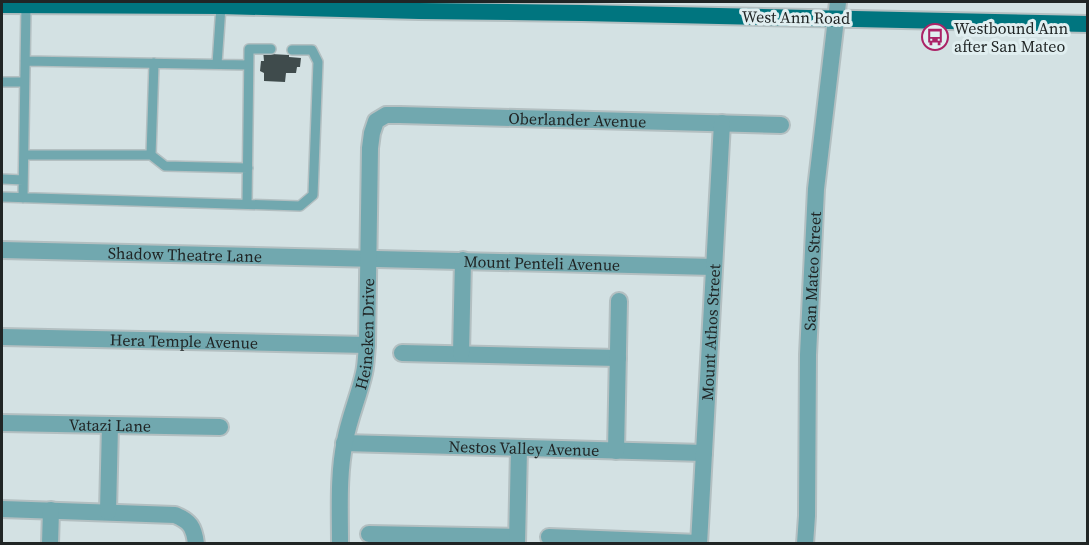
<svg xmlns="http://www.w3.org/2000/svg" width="1089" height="545" font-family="'Source Serif 4',serif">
  <rect width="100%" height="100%" fill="#d3e1e3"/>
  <path fill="#3f4b4c" d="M263,50H271V54L289,55V57L301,58L300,67H297L296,73H286L285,82L264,81V73L260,71L261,61H264Z"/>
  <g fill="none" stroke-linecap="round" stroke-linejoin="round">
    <defs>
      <path id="service" d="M25,61L248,65
        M154,63L151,155L165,166L248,168
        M217,64L221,6
        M2,82H24
        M24,155H151
        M2,179L23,180
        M2,197L300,206L313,195L318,62L312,50H292
        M23,198L26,5
        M247,204L249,49H271"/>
      <g id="minor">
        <path id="s1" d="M2,250L714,267"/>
        <path id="s2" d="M2,337L367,345"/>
        <path d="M402,353L618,358"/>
        <path d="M461,354L463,260"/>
        <path id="s3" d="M2,423L220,427"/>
        <path id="s4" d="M344,443L704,453"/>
        <path d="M616,451L619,301"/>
        <path d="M2,509L175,515C190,521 194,527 196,544"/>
        <path d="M108,512L110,425"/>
        <path d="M369,534L517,537"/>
        <path d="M549,537L699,543"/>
        <path d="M50,544L51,510"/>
        <path id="s5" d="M340,544C340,510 338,474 345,441C349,418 359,396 364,373C366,364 366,355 367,345L370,148L372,133L376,121L386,115H400L781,125"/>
        <path d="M517,544L519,448"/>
        <path id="s6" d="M699,544L722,123"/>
        <path id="s7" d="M805,544L807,516L808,355L816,189L838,2"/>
      </g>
      <path id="primary" d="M2,5L221,6L419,11L582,13L1088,24"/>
    </defs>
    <use href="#service" stroke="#b3bfc1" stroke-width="12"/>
    <use href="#minor" stroke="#b3bfc1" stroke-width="20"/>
    <use href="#primary" stroke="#b3bfc1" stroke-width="20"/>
    <use href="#service" stroke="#71a8af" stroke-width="9"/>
    <use href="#minor" stroke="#71a8af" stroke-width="16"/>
    <use href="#primary" stroke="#00757f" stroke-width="16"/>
  </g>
  <defs>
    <symbol id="bus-ring" viewBox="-11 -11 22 22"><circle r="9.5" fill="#e0eef0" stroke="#ab2367" stroke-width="1.5"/><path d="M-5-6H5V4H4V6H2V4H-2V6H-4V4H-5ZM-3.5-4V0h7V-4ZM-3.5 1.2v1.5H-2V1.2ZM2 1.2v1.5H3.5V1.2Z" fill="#ab2367"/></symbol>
  </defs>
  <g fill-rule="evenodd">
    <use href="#bus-ring" x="920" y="22" width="30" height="30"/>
  </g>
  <g text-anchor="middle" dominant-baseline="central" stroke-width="6" stroke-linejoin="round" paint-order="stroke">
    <g font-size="16" fill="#202525" stroke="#e0eef0">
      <text transform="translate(796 17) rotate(1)">West Ann Road</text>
      <text stroke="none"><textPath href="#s5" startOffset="630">Oberlander Avenue</textPath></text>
      <text stroke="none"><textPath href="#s1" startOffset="183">Shadow Theatre Lane</textPath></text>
      <text stroke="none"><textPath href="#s1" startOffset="540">Mount Penteli Avenue</textPath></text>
      <text stroke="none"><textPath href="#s7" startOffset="273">San Mateo Street</textPath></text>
      <text stroke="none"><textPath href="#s5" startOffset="213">Heineken Drive</textPath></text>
      <text stroke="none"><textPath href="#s6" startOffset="212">Mount Athos Street</textPath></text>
      <text stroke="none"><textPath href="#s2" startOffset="182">Hera Temple Avenue</textPath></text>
      <text stroke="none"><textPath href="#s3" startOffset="108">Vatazi Lane</textPath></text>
      <text stroke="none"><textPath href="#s4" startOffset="180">Nestos Valley Avenue</textPath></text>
    </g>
    <g font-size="16" fill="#202525" stroke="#e0eef0" text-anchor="start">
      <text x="954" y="28">Westbound Ann<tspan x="954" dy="18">after San Mateo</tspan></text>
    </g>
  </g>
  <rect width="1089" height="545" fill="none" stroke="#202525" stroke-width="6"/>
</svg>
